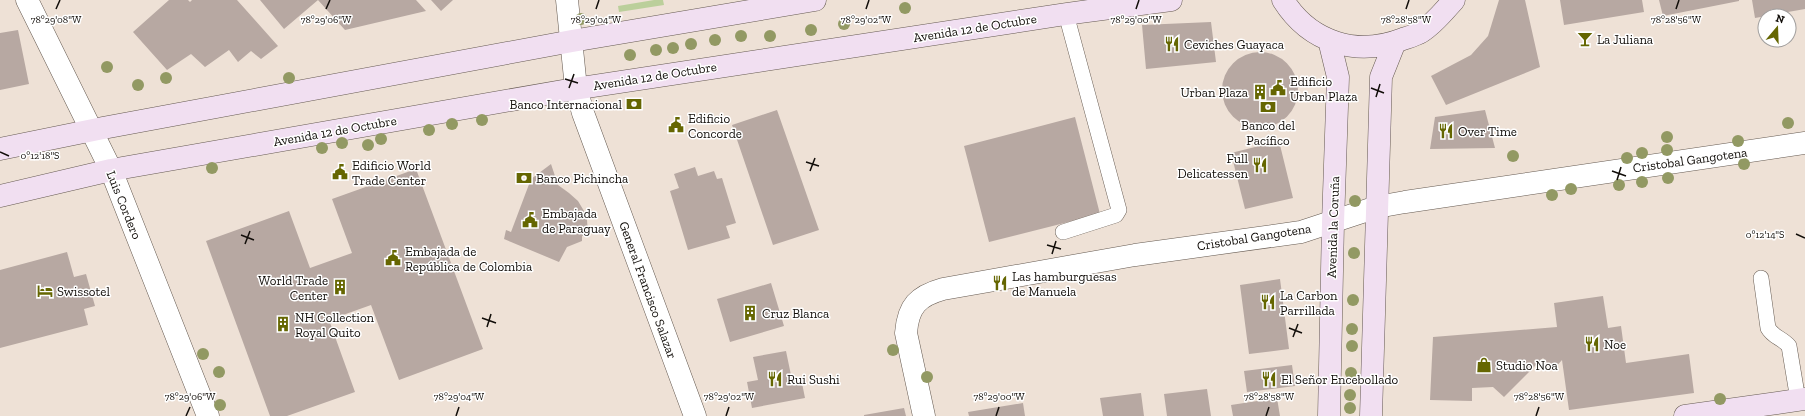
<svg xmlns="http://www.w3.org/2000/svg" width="1805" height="416" font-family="'Zilla Slab',serif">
  <rect width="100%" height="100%" fill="#eee1d6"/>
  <path fill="#bbcf9b" d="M654,0H663L664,5L619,12L618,6Z"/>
  <path fill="#b7a8a2" d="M169,0H188L190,2L192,0H237L278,46L261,59L251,51L238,62L229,50L205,67L191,54L167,70L133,32Z
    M260,0H318L284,29Z
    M318,0H416L426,11L345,30Z
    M431,0H453L441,11Z
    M1499,0H1525L1540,67L1446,105L1431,76L1471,55L1488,36Z
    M1560,0H1642L1644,12L1564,25Z
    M1659,0H1739V1L1663,16Z
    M1752,0H1805V9L1755,18Z
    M1211,22L1216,62L1146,69L1142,25Z
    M18,30L29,84L0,90V33Z
    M1222 90a38 38 0 1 1 76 0a38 38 0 1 1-76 0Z
    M777,110L819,230L773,245L732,125Z
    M1485,110L1495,148L1430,149L1435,117Z
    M1075,117L1100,214L989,242L964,146Z
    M1279,141L1293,198L1245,209L1231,153Z
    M551,164L558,185L569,193L578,201L584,211L587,220L588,234L582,236V241L567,247L559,262L504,239L506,230L511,232L531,179Z
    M695,167L698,176L714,171L717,179L722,178L736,223L726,226L730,238L688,250L670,191L679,188L674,174Z
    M416,169L483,349L399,380L371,305L329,320L355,392L287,416H270L206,241L289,211L310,268L352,253L332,199Z
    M67,252L74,277L86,274L95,306L84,309L88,325L0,348V270Z
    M1280,279L1289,349L1249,354L1240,285Z
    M771,283L784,326L730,342L717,299Z
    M1603,296L1608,328L1621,326L1626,363L1689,354L1694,393L1569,410L1562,360L1553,370L1543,358L1504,397L1493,387L1472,388V401L1430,400L1433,337L1557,327L1554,303Z
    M786,351L792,380L801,378L805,398L752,408L747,382L758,380L753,357Z
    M1292,365L1295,386L1247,392L1244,371Z
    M1207,389L1211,416H1167L1164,394Z
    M1141,393L1144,416H1103L1100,398Z
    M1277,398L1280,416H1233L1231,405Z
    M1023,403L1025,416H969L968,412Z
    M904,408L906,416H864V415Z"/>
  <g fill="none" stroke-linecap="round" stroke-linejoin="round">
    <defs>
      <path id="lane" d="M1063,232L1116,215L1119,210L1066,14
        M1761,278L1768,328C1773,337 1782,338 1789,346L1798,400"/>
      <path id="street" d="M27,0L111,170L208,416
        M567,0L576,88L583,113L695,416
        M924,416L906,333C908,306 918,296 943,289L1135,255L1301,232L1377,207L1405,202L1805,143"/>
      <path id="secondary" d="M1283,0C1310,43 1357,57 1403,39C1409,37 1416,35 1421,32C1434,24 1444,11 1454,0
        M0,149L103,128L572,41L815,0
        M0,196L111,170L574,89L1066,14L1171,0
        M1329,416L1333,223L1338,77L1329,40
        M1371,416L1381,77L1395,42
        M1685,416L1805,399"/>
    </defs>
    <use href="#lane" stroke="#655a51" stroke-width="16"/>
    <use href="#street" stroke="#655a51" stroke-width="23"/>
    <use href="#secondary" stroke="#655a51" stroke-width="23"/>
    <use href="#lane" stroke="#fff" stroke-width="15"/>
    <use href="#street" stroke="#fff" stroke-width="22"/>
    <use href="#secondary" stroke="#f1dff1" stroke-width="22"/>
  </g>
  <g fill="#929963">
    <circle cx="905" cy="8" r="6"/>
    <circle cx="581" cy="19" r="6"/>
    <circle cx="844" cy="24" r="6"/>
    <circle cx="811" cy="30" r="6"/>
    <circle cx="741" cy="36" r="6"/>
    <circle cx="770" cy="36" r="6"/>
    <circle cx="715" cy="40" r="6"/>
    <circle cx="691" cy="44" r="6"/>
    <circle cx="673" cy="48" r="6"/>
    <circle cx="656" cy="50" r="6"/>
    <circle cx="630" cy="55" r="6"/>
    <circle cx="107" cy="67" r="6"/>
    <circle cx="166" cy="78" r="6"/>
    <circle cx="289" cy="78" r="6"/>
    <circle cx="138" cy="85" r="6"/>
    <circle cx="482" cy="120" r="6"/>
    <circle cx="1788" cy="123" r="6"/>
    <circle cx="452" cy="124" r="6"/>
    <circle cx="429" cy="130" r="6"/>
    <circle cx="1667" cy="137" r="6"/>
    <circle cx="381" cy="139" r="6"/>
    <circle cx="1738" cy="141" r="6"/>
    <circle cx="342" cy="143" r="6"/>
    <circle cx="368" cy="145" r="6"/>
    <circle cx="322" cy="148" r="6"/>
    <circle cx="1667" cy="150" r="6"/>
    <circle cx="1642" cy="153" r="6"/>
    <circle cx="1513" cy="156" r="6"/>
    <circle cx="1627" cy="158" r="6"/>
    <circle cx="1744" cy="164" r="6"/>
    <circle cx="212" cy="168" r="6"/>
    <circle cx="1668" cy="178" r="6"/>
    <circle cx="1642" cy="182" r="6"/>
    <circle cx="1619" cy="185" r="6"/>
    <circle cx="1571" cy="189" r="6"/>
    <circle cx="1552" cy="195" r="6"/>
    <circle cx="1355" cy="201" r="6"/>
    <circle cx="1354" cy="253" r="6"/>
    <circle cx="1353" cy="300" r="6"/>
    <circle cx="1352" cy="329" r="6"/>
    <circle cx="1352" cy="346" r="6"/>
    <circle cx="893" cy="350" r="6"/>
    <circle cx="203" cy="354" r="6"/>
    <circle cx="219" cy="372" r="6"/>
    <circle cx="1351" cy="373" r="6"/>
    <circle cx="927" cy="377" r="6"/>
    <circle cx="1350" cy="395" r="6"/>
    <circle cx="1720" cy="399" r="6"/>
    <circle cx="220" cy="405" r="6"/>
    <circle cx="1350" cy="408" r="6"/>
  </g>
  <path fill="none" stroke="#110d09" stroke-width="1.5" d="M56,9L60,0M326,9L330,0M596,9L599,0M866,9L869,0M1136,9L1139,0M1406,9L1409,0M1676,9L1679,0M565,79L578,83M569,88L574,74M1371,88L1384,93M1376,97L1380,84M0,152L9,156M806,162L819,166M810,171L815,158M1612,171L1626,176M1617,180L1621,167M1796,234L1805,238M241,235L254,240M245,244L250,231M1047,245L1061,249M1052,254L1056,241M482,318L496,323M487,327L491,314M1289,328L1302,333M1293,337L1298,324M186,416L190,407M456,416L459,407M726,416L729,407M996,416L999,407M1266,416L1269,407M1536,416L1539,407"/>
  <defs>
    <symbol id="bar-bare" viewBox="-9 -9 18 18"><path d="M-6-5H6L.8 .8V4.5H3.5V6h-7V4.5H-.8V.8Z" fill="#656601" stroke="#fff" stroke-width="2.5" paint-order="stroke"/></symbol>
    <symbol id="restaurant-bare" viewBox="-9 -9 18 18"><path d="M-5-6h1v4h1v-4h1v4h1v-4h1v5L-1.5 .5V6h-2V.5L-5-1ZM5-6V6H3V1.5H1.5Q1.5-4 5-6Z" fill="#656601" stroke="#fff" stroke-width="2.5" paint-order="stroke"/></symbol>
    <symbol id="civic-bare" viewBox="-9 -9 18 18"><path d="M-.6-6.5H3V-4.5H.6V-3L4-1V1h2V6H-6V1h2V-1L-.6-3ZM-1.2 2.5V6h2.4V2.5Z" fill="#656601" stroke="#fff" stroke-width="2.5" paint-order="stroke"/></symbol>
    <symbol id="building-bare" viewBox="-9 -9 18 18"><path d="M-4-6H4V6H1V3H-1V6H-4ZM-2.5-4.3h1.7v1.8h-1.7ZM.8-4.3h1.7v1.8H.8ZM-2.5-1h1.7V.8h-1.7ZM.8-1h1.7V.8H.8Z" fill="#656601" stroke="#fff" stroke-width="2.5" paint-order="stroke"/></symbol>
    <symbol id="bank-bare" viewBox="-9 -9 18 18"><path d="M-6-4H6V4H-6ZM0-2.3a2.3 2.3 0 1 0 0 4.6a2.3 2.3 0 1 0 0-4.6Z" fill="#656601" stroke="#fff" stroke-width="2.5" paint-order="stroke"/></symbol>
    <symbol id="hotel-bare" viewBox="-9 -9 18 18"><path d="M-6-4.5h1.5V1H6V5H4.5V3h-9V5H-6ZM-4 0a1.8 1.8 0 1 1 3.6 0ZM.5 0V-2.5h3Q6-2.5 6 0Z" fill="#656601" stroke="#fff" stroke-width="2.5" paint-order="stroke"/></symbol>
    <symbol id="shop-bare" viewBox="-9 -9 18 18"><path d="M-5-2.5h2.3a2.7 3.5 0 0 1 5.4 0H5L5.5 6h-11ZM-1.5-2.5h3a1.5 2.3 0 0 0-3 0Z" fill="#656601" stroke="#fff" stroke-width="2.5" paint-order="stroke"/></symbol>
  </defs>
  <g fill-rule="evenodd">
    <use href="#bar-bare" x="1574" y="28" width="22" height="22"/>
    <use href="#restaurant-bare" x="1161" y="33" width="22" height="22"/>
    <use href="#civic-bare" x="1267" y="77" width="22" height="22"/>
    <use href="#building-bare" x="1249" y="81" width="22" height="22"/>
    <use href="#bank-bare" x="623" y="93" width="22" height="22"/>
    <use href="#bank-bare" x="1257" y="96" width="22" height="22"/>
    <use href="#civic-bare" x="665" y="114" width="22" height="22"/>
    <use href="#restaurant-bare" x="1435" y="120" width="22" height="22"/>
    <use href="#restaurant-bare" x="1249" y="154" width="22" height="22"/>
    <use href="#civic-bare" x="329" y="161" width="22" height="22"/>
    <use href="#bank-bare" x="513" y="167" width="22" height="22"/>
    <use href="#civic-bare" x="519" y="209" width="22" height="22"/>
    <use href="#civic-bare" x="382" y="247" width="22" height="22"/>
    <use href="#restaurant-bare" x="989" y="272" width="22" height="22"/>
    <use href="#building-bare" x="329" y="276" width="22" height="22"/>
    <use href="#hotel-bare" x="34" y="280" width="22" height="22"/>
    <use href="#restaurant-bare" x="1257" y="291" width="22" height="22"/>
    <use href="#building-bare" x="739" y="302" width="22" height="22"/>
    <use href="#building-bare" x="272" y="313" width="22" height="22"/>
    <use href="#restaurant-bare" x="1581" y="333" width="22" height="22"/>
    <use href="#shop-bare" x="1473" y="354" width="22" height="22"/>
    <use href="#restaurant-bare" x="764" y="368" width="22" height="22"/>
    <use href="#restaurant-bare" x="1258" y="368" width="22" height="22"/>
  </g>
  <g text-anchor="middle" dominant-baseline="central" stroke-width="3" stroke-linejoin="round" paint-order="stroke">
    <g font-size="13" fill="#110d09" stroke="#fff">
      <text transform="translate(975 28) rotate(-9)">Avenida 12 de Octubre</text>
      <text transform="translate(655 76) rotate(-9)">Avenida 12 de Octubre</text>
      <text transform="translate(335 131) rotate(-10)">Avenida 12 de Octubre</text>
      <text transform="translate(1690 160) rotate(-8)">Cristobal Gangotena</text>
      <text transform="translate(124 205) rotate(68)">Luis Cordero</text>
      <text transform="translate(1333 227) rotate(-88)">Avenida la Coruña</text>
      <text transform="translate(1254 237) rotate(-9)">Cristobal Gangotena</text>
      <text transform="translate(648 290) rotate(70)">General Francisco Salazar</text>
    </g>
    <g font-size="13" fill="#110d09" stroke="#fff" text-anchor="start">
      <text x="1597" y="39">La Juliana</text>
      <text x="1184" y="44">Ceviches Guayaca</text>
      <text x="1290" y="81">Edificio<tspan x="1290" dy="15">Urban Plaza</tspan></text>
      <text x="1248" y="92" text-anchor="end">Urban Plaza</text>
      <text x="622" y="104" text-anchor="end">Banco Internacional</text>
      <text x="688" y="118">Edificio<tspan x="688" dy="15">Concorde</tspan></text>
      <text x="1268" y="125" text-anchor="middle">Banco del<tspan x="1268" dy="15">Pacífico</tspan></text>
      <text x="1458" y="131">Over Time</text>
      <text x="1248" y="158" text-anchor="end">Full<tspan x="1248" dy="15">Delicatessen</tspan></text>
      <text x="352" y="165">Edificio World<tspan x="352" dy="15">Trade Center</tspan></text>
      <text x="536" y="178">Banco Pichincha</text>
      <text x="542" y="213">Embajada<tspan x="542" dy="15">de Paraguay</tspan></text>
      <text x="405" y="251">Embajada de<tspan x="405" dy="15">República de Colombia</tspan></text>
      <text x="1012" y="276">Las hamburguesas<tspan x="1012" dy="15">de Manuela</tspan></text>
      <text x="328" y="280" text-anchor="end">World Trade<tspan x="328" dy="15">Center</tspan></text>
      <text x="57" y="291">Swissotel</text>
      <text x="1280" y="295">La Carbon<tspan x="1280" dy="15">Parrillada</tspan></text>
      <text x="762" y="313">Cruz Blanca</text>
      <text x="295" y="317">NH Collection<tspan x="295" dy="15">Royal Quito</tspan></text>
      <text x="1604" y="344">Noe</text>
      <text x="1496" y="365">Studio Noa</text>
      <text x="787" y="379">Rui Sushi</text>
      <text x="1281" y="379">El Señor Encebollado</text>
    </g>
  </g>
  <g font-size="10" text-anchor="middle" fill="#110d09" stroke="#fff" stroke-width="3" stroke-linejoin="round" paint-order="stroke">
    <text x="56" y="23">78°29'08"W</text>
    <text x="326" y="23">78°29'06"W</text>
    <text x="596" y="23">78°29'04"W</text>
    <text x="866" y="23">78°29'02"W</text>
    <text x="1136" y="23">78°29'00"W</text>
    <text x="1406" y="23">78°28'58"W</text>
    <text x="1676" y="23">78°28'56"W</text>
    <text x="40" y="159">0°12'18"S</text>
    <text x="1765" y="238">0°12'14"S</text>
    <text x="190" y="400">78°29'06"W</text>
    <text x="459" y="400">78°29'04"W</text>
    <text x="729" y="400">78°29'02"W</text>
    <text x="999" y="400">78°29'00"W</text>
    <text x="1269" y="400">78°28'58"W</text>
    <text x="1539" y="400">78°28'56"W</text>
  </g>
  <g transform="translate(1777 28) rotate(19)"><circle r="19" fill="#ffffff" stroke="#a09e9d"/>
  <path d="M0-3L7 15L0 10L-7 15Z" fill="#656601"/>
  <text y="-6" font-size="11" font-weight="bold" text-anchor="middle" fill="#110d09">N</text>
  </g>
</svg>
